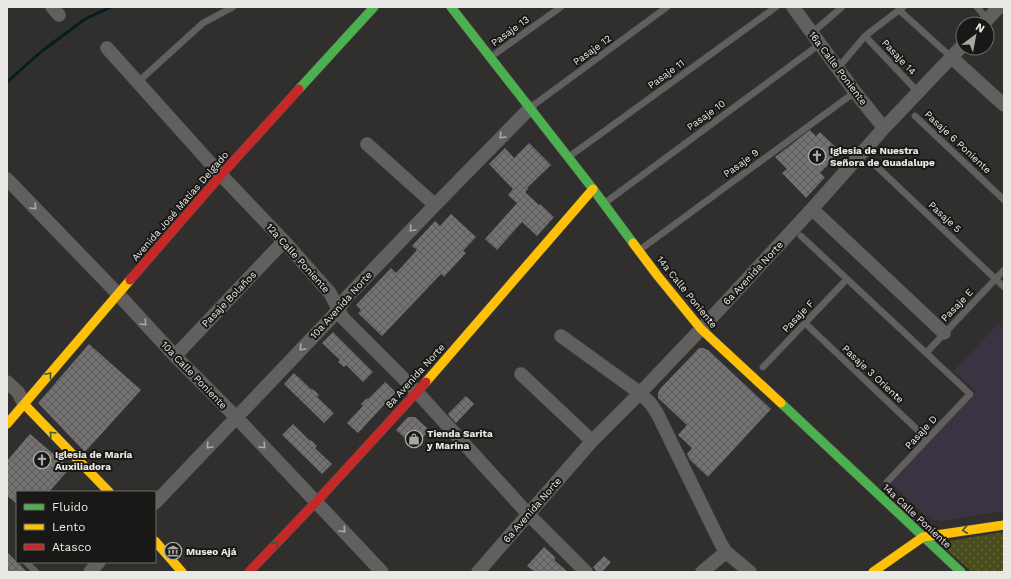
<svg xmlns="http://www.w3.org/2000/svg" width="1011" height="579" font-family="'Work Sans',sans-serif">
  <defs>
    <pattern id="park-dots" width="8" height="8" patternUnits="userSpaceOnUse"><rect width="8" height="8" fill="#494d1d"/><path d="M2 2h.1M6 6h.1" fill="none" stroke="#63673e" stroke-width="1.8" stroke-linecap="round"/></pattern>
    <pattern id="building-cross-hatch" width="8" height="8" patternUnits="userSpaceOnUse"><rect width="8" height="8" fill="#737171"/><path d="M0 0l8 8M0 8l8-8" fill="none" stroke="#5c5c5b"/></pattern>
  </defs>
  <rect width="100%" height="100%" fill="#312f2d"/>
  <path fill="#3a3342" d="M998,324L1004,330V511L943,521L932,520L926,516L890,482L976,392L954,371Z"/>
  <path fill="url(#park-dots)" d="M1004,532V572H972L944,547L943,542Z"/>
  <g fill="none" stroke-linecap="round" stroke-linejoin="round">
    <path stroke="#051c20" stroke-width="3" d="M7,82L42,51L85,19L111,7"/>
  </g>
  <path fill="url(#building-cross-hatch)" d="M810,130L816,136L820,132L841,152L820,173L825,177L806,198L782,173L787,169L775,157Z
    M529,143L551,165L527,188L528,189L525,192L539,205L540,204L554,217L537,236L522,222L497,250L485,239L517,203L508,195L513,189L489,164L505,148L514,158Z
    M451,214L476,237L463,251L466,253L444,277L441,274L382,336L358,313L361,310L356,305L391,268L396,273L417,250L412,246L435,221L440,226Z
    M333,332L373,372L363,382L346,365L344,367L338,362L340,360L322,343Z
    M89,344L141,390L85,452L39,404V402Z
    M699,348H703L708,350L771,409L708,477L690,460L687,454L692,448L678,435L687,425L658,398V393L660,389Z
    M294,373L312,390L313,389L319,395L317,397L334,413L324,423L284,384Z
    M385,382L396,392L358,433L347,423L363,406L361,404L367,398L368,399Z
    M466,396L474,404L456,423L448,414Z
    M408,417H415L429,430L415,447L396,430Z
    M293,424L310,441L311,440L317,446L315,448L332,464L322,474L282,435Z
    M30,434L70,468L49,492H17V504L7,496V461Z
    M544,547L556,558L554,560L568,572H535L527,566Z
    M7,552L27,572H7Z
    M604,556L611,562L602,572H597L593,567Z"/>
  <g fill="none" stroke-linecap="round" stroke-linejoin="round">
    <defs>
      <path id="lane" d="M977,7L987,19
        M899,10L951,57
        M812,33L842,7
        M865,36L918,92
        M492,56L561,7
        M838,68L865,36L903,7
        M138,82L203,23L233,7
        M531,107L667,7
        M915,116L1004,200
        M570,156L776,7
        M872,162L1004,287
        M606,202L820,44
        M801,236L970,394L887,482
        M641,249L855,92
        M805,323L927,439
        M926,353L1004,270
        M763,367L847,279
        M26,562L36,572"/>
      <path id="street" d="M52,7L59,15
        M793,7L855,92L884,128
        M983,24L999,7
        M107,48L221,175L284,241L330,293L343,318L417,392L528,514L586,572
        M951,57L1004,105
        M367,144L435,205
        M7,179L118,294L175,356L236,417L382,572
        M812,209L944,333
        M561,336L640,393L651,404L657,413L721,544L726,552L750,572
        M175,356L284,241
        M521,374L592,441
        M7,382L18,392L24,404
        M155,503L333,316L347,297L435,205L530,108
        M90,572L99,562
        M478,572L592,441L640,393L701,329L812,209L884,128L963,45
        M702,572L726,552"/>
      <path id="fast" d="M451,7L593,189L633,243
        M299,89L374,7
        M781,403L961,572"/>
      <path id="slow" d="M633,243L657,275L701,329L781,403
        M426,382L593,189
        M24,404L109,492
        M7,424L130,280
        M155,541L182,572
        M873,572L923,537L1004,525"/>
      <path id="jam" d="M130,280L221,175L299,89
        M249,572L316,502L426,382"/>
    </defs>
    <use href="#lane" stroke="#4f4e4c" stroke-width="7"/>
    <use href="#street" stroke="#4f4e4c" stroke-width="14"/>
    <use href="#fast" stroke="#4f4e4c" stroke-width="10"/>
    <use href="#slow" stroke="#4f4e4c" stroke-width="10"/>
    <use href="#jam" stroke="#4f4e4c" stroke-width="10"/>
    <use href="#lane" stroke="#61605f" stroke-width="6"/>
    <use href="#street" stroke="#61605f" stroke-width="13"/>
    <use href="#fast" stroke="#4caf50" stroke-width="9"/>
    <use href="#slow" stroke="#ffc107" stroke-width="9"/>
    <use href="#jam" stroke="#c62828" stroke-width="9"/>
  </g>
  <defs><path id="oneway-chevron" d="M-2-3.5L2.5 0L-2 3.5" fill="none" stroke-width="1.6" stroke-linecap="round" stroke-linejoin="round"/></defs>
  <g stroke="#acaba9">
    <use href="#oneway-chevron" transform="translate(502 136) rotate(134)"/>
    <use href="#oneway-chevron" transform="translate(34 207) rotate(46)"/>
    <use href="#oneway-chevron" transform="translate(412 229) rotate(134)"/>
    <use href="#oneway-chevron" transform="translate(144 323) rotate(47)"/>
    <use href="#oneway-chevron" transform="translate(302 348) rotate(134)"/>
    <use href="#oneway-chevron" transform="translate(209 446) rotate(133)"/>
    <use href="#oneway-chevron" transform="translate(263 446) rotate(46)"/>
    <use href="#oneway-chevron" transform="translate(343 530) rotate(47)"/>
  </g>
  <g stroke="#305c30">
    <use href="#oneway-chevron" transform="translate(49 375) rotate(-50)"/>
    <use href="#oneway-chevron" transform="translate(52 434) rotate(-134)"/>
    <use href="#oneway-chevron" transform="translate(965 530) rotate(172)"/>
    <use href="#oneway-chevron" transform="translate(276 544) rotate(-46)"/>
  </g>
  <defs>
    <symbol id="church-ring" viewBox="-11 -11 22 22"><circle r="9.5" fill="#191816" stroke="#a9a8a5" stroke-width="1.5"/><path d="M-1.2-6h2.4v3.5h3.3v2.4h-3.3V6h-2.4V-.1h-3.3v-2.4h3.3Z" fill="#a9a8a5"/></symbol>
    <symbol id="shop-ring" viewBox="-11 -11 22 22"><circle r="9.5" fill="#191816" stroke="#a9a8a5" stroke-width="1.5"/><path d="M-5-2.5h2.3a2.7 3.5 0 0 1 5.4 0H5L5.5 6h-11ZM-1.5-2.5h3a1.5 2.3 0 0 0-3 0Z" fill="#a9a8a5"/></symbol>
    <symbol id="museum-ring" viewBox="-11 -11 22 22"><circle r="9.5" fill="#191816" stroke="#a9a8a5" stroke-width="1.5"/><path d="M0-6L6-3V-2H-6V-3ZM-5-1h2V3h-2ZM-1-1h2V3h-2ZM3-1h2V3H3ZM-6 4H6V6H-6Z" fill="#a9a8a5"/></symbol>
  </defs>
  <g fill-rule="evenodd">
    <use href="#church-ring" x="807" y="146" width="20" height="20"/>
    <use href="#shop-ring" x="404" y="429" width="20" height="20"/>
    <use href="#church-ring" x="32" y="450" width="20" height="20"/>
    <use href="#museum-ring" x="163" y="541" width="20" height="20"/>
  </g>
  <g text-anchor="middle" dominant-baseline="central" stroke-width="4" stroke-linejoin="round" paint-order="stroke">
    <g font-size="10" fill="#eae9e6" stroke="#191816">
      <text transform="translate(510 31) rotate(-36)">Pasaje 13</text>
      <text transform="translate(592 50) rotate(-36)">Pasaje 12</text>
      <text transform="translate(899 57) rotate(47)">Pasaje 14</text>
      <text transform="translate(838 68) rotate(53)">16a Calle Poniente</text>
      <text transform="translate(666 74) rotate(-36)">Pasaje 11</text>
      <text transform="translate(706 115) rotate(-36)">Pasaje 10</text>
      <text transform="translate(958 142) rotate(43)">Pasaje 6 Poniente</text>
      <text transform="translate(741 163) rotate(-36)">Pasaje 9</text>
      <text transform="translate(180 206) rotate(-49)">Avenida José Matías Delgado</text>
      <text transform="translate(945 217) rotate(43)">Pasaje 5</text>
      <text transform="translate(298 258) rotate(48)">12a Calle Poniente</text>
      <text transform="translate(753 273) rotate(-47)">6a Avenida Norte</text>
      <text transform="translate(687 292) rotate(51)">14a Calle Poniente</text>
      <text transform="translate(229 299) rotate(-46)">Pasaje Bolaños</text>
      <text transform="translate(341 305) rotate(-48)">10a Avenida Norte</text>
      <text transform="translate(957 305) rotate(-46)">Pasaje E</text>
      <text transform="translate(798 316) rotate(-46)">Pasaje F</text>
      <text transform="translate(873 374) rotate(43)">Pasaje 3 Oriente</text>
      <text transform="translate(194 375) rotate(46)">10a Calle Poniente</text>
      <text transform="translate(415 376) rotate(-48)">8a Avenida Norte</text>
      <text transform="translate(921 432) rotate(-47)">Pasaje D</text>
      <text transform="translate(532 510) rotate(-49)">6a Avenida Norte</text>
      <text transform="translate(917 516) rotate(43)">14a Calle Poniente</text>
    </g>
    <g font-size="10" font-weight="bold" fill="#eae9e6" stroke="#191816" text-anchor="start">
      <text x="830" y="150">Iglesia de Nuestra<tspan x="830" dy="12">Señora de Guadalupe</tspan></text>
      <text x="427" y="433">Tienda Sarita<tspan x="427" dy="12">y Marina</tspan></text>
      <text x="55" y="454">Iglesia de María<tspan x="55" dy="12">Auxiliadora</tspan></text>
      <text x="186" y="551">Museo Ajá</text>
    </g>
  </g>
  <rect width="1011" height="579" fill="none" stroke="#eae9e6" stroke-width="16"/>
  <rect x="16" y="491" width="140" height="72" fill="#191816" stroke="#6d6c69"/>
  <rect x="24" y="504" width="20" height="6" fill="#4caf50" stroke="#6d6c69"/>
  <text x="52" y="511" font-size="12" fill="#eae9e6">Fluido</text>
  <rect x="24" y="524" width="20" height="6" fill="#ffc107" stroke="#6d6c69"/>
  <text x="52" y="531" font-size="12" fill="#eae9e6">Lento</text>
  <rect x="24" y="544" width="20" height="6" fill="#c62828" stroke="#6d6c69"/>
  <text x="52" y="551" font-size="12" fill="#eae9e6">Atasco</text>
  <g transform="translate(975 36) rotate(32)"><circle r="19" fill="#191816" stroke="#6d6c69"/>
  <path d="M0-3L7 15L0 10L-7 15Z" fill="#a9a8a5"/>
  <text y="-6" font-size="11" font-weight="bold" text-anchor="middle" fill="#eae9e6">N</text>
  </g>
</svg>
